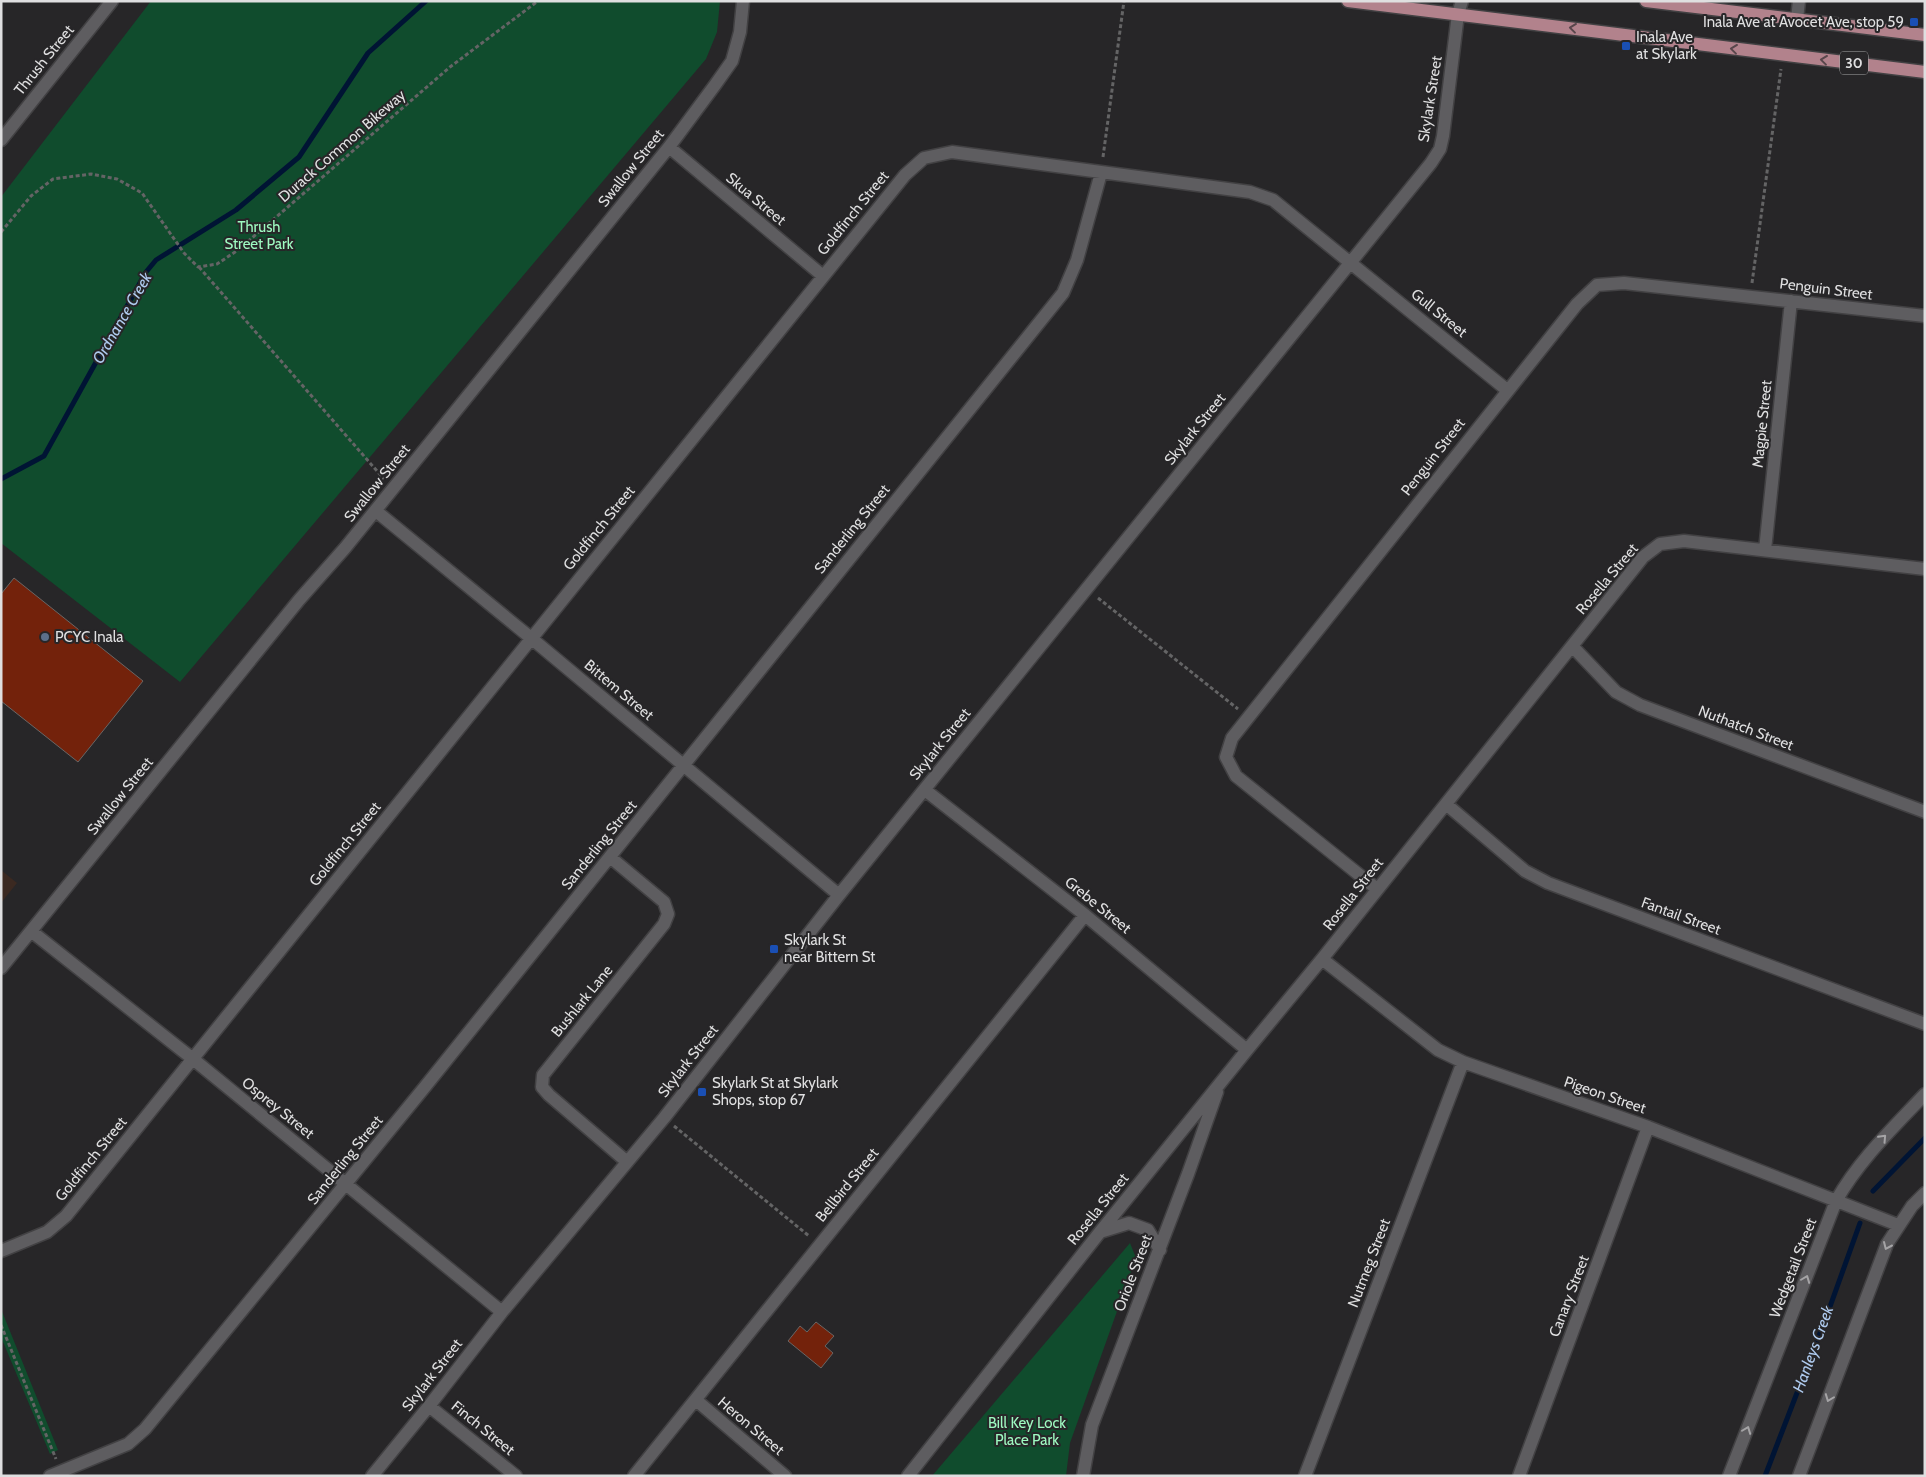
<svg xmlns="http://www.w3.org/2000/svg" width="1926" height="1477" font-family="Cabin,sans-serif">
  <rect width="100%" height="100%" fill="#272628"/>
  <path fill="#3b2921" d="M1,870L17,883L1,903Z"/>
  <path fill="#104c2d" d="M151,1H720L717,32L706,59L180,682L1,543V197Z
    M1130,1243L1136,1258L1070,1443L1066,1476H932Z
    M1,1309L58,1450L50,1454L1,1337Z"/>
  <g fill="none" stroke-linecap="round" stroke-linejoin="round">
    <path stroke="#001434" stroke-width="5" d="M1,479L44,456L146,272L156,260L236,210L299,157L368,53L426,1
      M1873,1191L1925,1138
      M1765,1476L1827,1315L1860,1223"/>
  </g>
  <path fill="#73220b" stroke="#696665" d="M14,578L143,681L78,762L1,701V594Z
    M816,1322L834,1336L825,1346L833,1353L821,1368L788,1341L800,1326L807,1332Z"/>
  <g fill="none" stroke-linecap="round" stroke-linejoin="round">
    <defs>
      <path id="minor" d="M1797,19L1799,1
        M1,140L112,1
        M669,147L823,276
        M376,511L531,638L839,895
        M1765,550L1791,301
        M1573,647L1616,692L1640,705L1925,812
        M925,790L1085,915L1247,1050
        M1446,804L1525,871L1548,883L1925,1024
        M610,857L664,902L668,914L664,924L543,1075L542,1087L549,1095L626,1161
        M1377,889L1236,776L1226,757L1232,738L1577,304L1597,285L1624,283L1925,316
        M31,931L193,1059L502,1312
        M1322,959L1438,1050L1463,1062L1648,1127L1898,1225
        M1,968L299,600L345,548L669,147L715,85L732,61L740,32L743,1
        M1100,1232L1129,1223L1148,1230L1160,1250
        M1,1251L47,1232L66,1216L905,175L924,158L952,152L1250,192L1273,200L1507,390
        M696,1400L785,1476
        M429,1406L516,1476
        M50,1476L128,1444L145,1429L424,1088L1063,293L1077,260L1101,173
        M372,1476L429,1406L502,1312L664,1118L839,895L1431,163L1440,149L1443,136L1458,14L1462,1
        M634,1476L1085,915
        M908,1476L1100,1232L1247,1050L1322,959L1643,557L1660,544L1684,541L1925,569
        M1083,1476L1092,1425L1188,1174L1217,1092
        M1305,1476L1463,1062
        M1519,1476L1648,1127
        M1729,1476L1836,1201C1859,1160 1893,1128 1925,1094
        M1799,1476L1887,1244L1912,1206L1925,1193"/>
      <path id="primary" d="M1348,1L1925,72
        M1646,1L1925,35"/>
    </defs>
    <use href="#minor" stroke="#424143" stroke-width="15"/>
    <use href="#primary" stroke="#424143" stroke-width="15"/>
    <path stroke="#646465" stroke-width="3" stroke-dasharray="4 2.5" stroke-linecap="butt" d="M1103,157L1124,1
      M1,232L31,196L53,179L91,174L117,179L142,193L184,253L198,267L217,264L238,250L450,67L538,1
      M199,267L384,479
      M1752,283L1781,69
      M1098,598L1238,709
      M674,1126L809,1236
      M1,1325L56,1459"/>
    <use href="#minor" stroke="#5e5d60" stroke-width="12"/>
    <use href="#primary" stroke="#b2828c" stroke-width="12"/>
  </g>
  <defs><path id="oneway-chevron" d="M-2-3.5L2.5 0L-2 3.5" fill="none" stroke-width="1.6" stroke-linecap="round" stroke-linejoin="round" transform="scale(1.25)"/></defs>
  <g stroke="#58464b">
    <use href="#oneway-chevron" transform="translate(1573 28) rotate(-173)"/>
    <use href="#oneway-chevron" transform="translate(1734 49) rotate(-173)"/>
    <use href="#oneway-chevron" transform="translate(1824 60) rotate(-173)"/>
  </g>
  <g stroke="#a5a4a6">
    <use href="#oneway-chevron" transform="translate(1883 1138) rotate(-47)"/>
    <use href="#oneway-chevron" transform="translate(1887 1246) rotate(114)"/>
    <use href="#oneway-chevron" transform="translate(1806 1279) rotate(-69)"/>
    <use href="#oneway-chevron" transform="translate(1829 1398) rotate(111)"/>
    <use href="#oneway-chevron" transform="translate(1747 1430) rotate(-69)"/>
  </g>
  <g fill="#1a4fb4" stroke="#272628" stroke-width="2">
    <rect x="1909" y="17" width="10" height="10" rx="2.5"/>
    <rect x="1621" y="41" width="10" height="10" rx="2.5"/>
    <rect x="769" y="944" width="10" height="10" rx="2.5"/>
    <rect x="697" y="1087" width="10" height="10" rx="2.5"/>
  </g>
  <circle fill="#5c6f8a" stroke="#272628" stroke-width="2" cx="45" cy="637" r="5"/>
  <g text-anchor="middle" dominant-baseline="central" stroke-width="4" stroke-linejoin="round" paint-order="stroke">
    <rect fill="#272628" stroke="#a8a8a9" stroke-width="1" x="1840" y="51.5" width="28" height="23" rx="4"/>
    <g font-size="14" font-weight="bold" fill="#dfdfe0">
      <text x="1854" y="63">30</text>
    </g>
    <g font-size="15" fill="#dfdfe0" stroke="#272628" text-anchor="start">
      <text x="1904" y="22" text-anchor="end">Inala Ave at Avocet Ave, stop 59</text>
      <text x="1636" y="37">Inala Ave<tspan x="1636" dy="17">at Skylark</tspan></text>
      <text x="55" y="637">PCYC Inala</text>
      <text x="784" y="940">Skylark St<tspan x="784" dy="17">near Bittern St</tspan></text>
      <text x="712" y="1083">Skylark St at Skylark<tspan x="712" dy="17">Shops, stop 67</tspan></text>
    </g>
    <g font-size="15" fill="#dfdfe0" stroke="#272628">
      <text transform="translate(44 60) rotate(-51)">Thrush Street</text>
      <text transform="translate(1430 99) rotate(-81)">Skylark Street</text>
      <text transform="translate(342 146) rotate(-41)">Durack Common Bikeway</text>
      <text transform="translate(631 168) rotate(-51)">Swallow Street</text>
      <text transform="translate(756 199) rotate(40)">Skua Street</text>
      <text transform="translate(853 213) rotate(-51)">Goldfinch Street</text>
      <text transform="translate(1826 289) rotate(7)">Penguin Street</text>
      <text transform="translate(1439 313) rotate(39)">Gull Street</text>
      <text transform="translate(1762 424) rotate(-84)">Magpie Street</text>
      <text transform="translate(1195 429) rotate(-51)">Skylark Street</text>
      <text transform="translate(1433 457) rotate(-52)">Penguin Street</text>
      <text transform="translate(377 483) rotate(-51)">Swallow Street</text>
      <text transform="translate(599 528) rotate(-51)">Goldfinch Street</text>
      <text transform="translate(852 529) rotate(-51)">Sanderling Street</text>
      <text transform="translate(1607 579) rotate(-50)">Rosella Street</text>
      <text transform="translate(619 690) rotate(40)">Bittem Street</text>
      <text transform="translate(1746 728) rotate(21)">Nuthatch Street</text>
      <text transform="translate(940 744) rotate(-51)">Skylark Street</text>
      <text transform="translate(120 796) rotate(-51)">Swallow Street</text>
      <text transform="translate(345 844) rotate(-51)">Goldfinch Street</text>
      <text transform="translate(599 845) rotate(-51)">Sanderling Street</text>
      <text transform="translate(1353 894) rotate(-52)">Rosella Street</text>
      <text transform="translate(1098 905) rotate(39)">Grebe Street</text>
      <text transform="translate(1681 916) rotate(20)">Fantail Street</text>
      <text transform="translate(582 1001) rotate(-51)">Bushlark Lane</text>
      <text transform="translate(688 1061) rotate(-52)">Skylark Street</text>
      <text transform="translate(1605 1095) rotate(19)">Pigeon Street</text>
      <text transform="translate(278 1108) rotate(39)">Osprey Street</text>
      <text transform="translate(91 1159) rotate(-51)">Goldfinch Street</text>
      <text transform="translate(345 1160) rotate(-51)">Sanderling Street</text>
      <text transform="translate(847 1185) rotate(-51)">Bellbird Street</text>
      <text transform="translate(1098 1209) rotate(-51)">Rosella Street</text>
      <text transform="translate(1369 1263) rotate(-69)">Nutmeg Street</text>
      <text transform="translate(1793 1268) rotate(-69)">Wedgetail Street</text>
      <text transform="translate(1133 1273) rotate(-69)">Oriole Street</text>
      <text transform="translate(1569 1296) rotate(-69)">Canary Street</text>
      <text transform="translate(432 1375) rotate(-52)">Skylark Street</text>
      <text transform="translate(751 1426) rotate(40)">Heron Street</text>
      <text transform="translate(483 1428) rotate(39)">Finch Street</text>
    </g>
    <g font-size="15" fill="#9efac1" stroke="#272628">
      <text x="259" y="227">Thrush<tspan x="259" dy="17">Street Park</tspan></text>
      <text x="1027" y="1423">Bill Key Lock<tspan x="1027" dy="17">Place Park</tspan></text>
    </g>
    <g font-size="16" font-style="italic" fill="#afcbef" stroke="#272628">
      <text transform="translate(122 318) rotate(-60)">Ordnance Creek</text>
      <text transform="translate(1813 1349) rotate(-70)">Hanleys Creek</text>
    </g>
  </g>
  <rect width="1926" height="1477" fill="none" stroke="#dfdfe0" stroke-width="5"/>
</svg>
